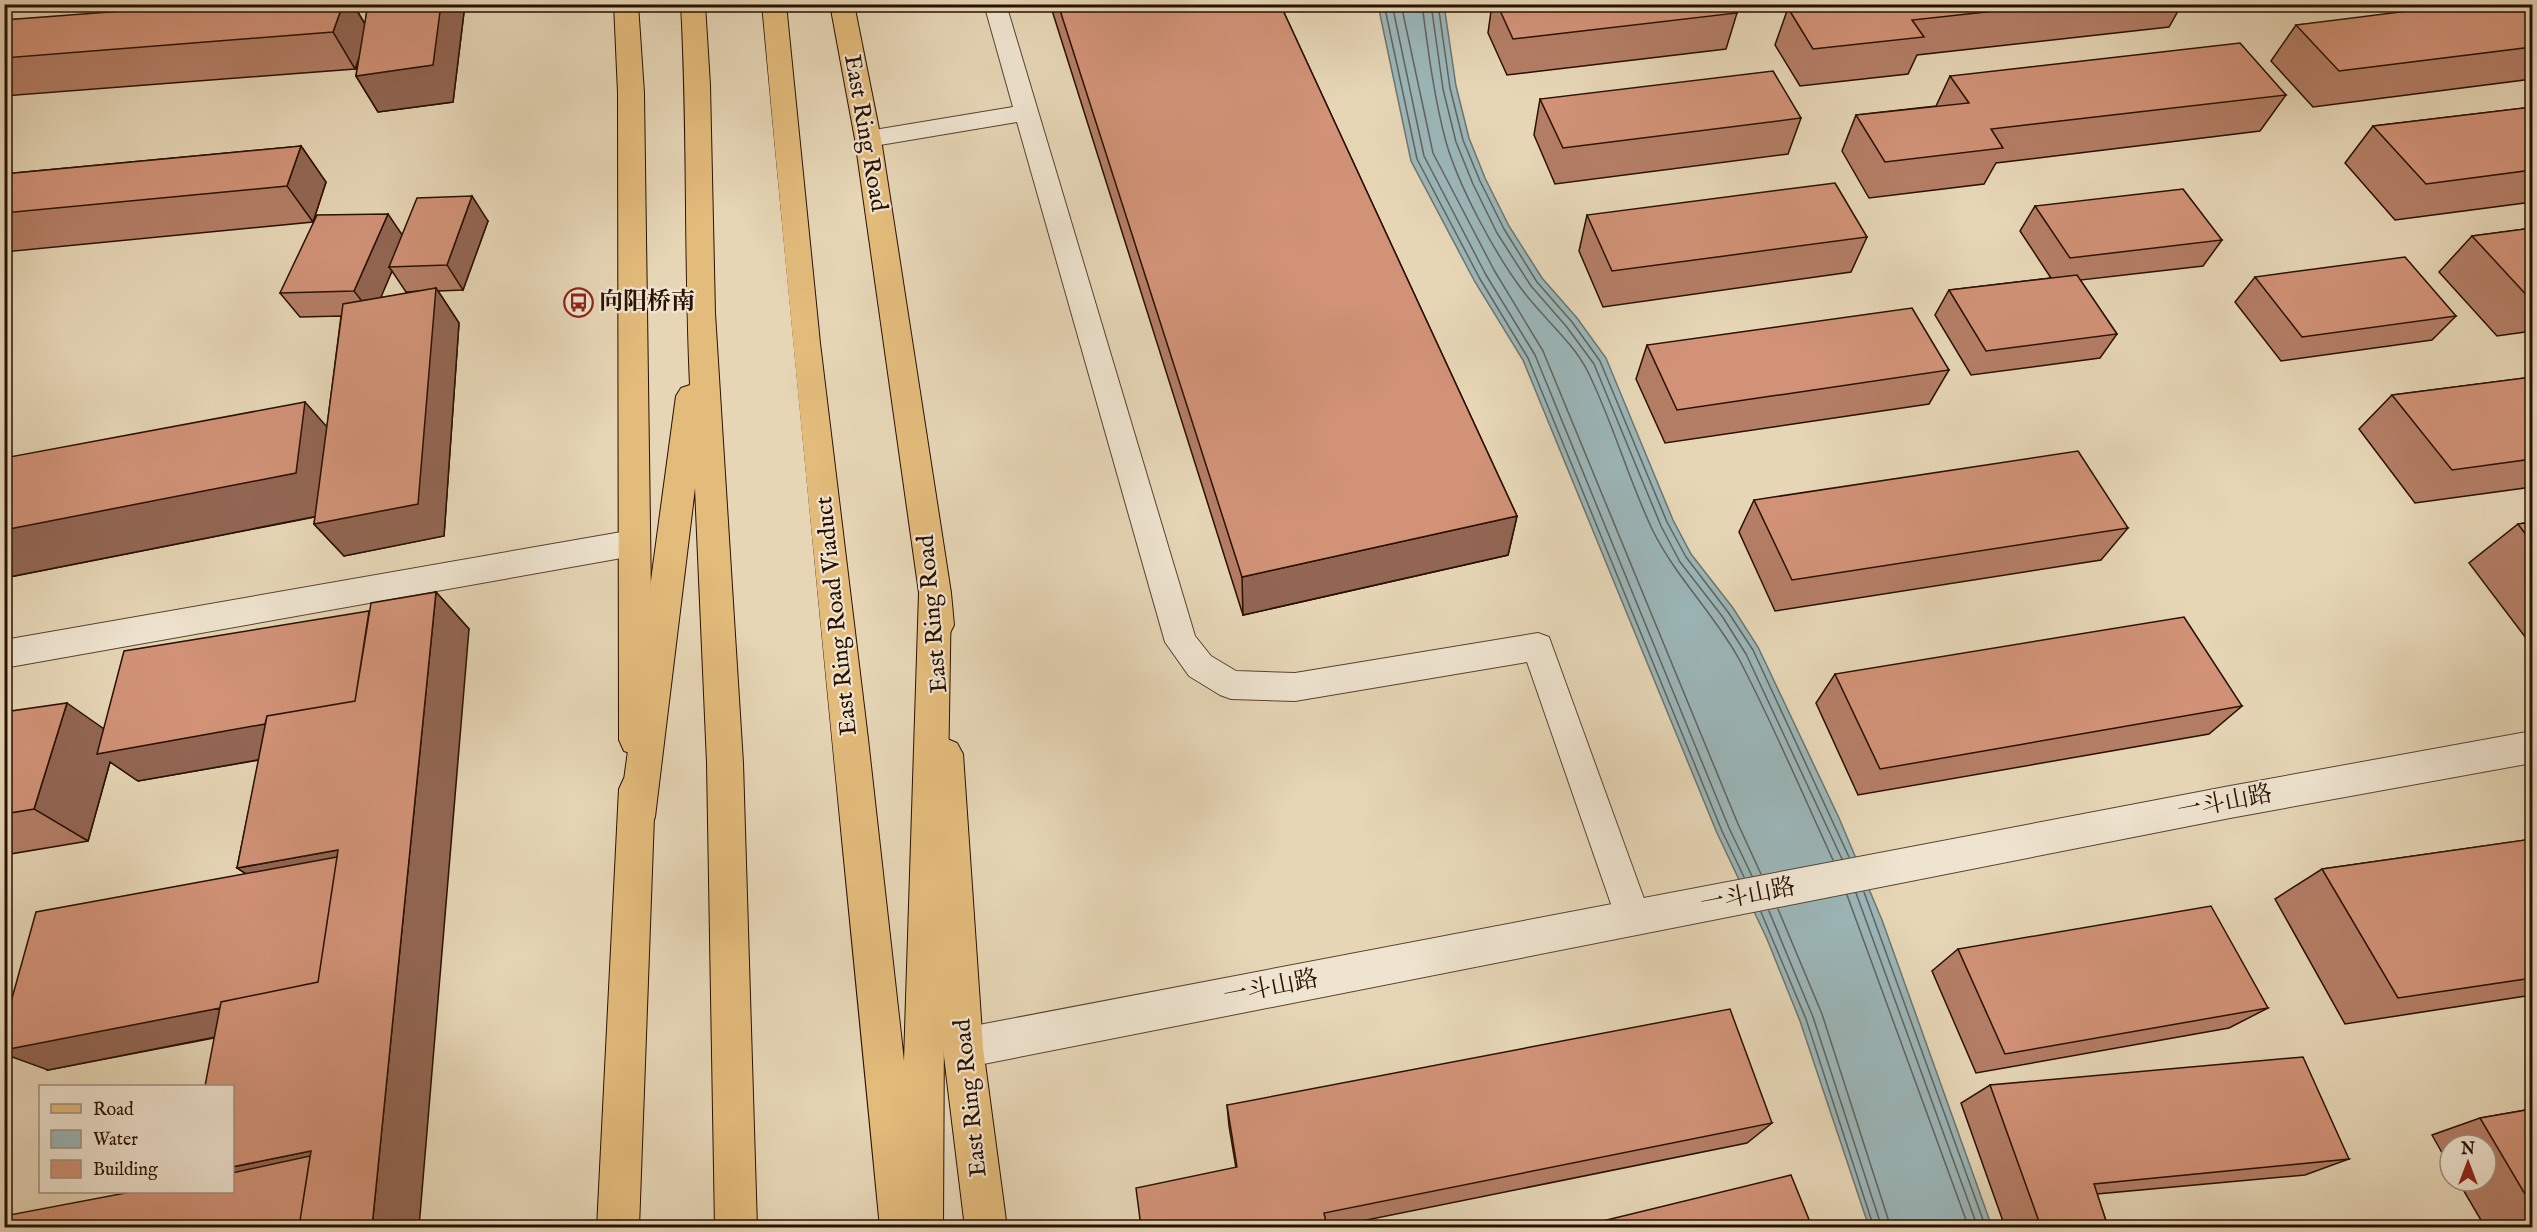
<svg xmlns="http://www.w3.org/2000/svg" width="2537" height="1232" font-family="'IM FELL English','Noto Serif SC',serif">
  <rect width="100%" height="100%" fill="#e6d6b6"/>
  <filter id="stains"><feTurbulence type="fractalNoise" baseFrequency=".00333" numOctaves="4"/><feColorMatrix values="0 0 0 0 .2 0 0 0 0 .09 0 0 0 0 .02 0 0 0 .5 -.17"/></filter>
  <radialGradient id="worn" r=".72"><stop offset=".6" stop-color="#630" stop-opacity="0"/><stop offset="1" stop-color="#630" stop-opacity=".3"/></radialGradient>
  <path fill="#9bb6b8" stroke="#6d746e" stroke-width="1.5" d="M1378,5H1444L1456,86L1469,138L1485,178L1509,226L1542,278L1577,318L1606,358L1673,520L1691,554L1733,608L1758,647L1839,818L1882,920L1992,1227H1869L1800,1021L1767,939L1717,833L1523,360L1475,282L1411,161Z"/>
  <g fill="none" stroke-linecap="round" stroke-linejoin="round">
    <path stroke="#62635c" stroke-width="1.5" d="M1384,4L1417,159L1480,279L1528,358L1722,831L1744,877
      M1392,4L1424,156L1486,275L1535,355L1729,828L1752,876
      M1401,4L1433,153L1494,270L1543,351L1738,824L1761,874
      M1422,4C1428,50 1434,97 1446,142C1459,187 1495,254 1523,291C1543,318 1571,340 1587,370C1613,422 1628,479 1653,531C1676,577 1714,614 1739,659C1773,724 1802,793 1833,860
      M1431,4L1443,89L1456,142L1473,184L1497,233L1531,286L1566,326L1594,364L1661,526L1680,562L1722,616L1746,654L1842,859
      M1438,4L1450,88L1463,140L1480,181L1504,229L1537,282L1572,322L1600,361L1667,522L1686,557L1728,612L1753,650L1849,857
      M1864,892L1986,1228
      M1856,893L1978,1228
      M1847,895L1969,1228
      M1778,909L1822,1014L1891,1228
      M1769,911L1813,1017L1882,1228
      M1761,912L1806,1019L1874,1228"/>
    <defs>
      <path id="service" d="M984,4H1006L1195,636L1211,656L1236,671L1295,673L1538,633L1549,637L1651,918L1646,930L1633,935L1620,930L1527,662L1295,701L1231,699L1220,695L1189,676L1165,642L1017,122L868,147L859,145L856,139L859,133L868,131L1013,107Z"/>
      <path id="minor" d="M633,530L644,534L649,543L644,552L633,556L4,668V640Z"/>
      <path id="tertiary" d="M2532,731V763L2230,818L963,1068L949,1062L943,1048L949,1034L963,1028L2230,786Z"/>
      <path id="primary" d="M614,4H638L644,93L653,740L648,751L636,755L624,751L619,740L618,93Z
        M830,4H854L881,139L951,593L954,625L949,635L937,639L925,635L920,625L919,593L855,139Z
        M945,738L957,743L963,754L983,1048L1007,1228H965L943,1048L927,754L933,743Z
        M637,773L650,778L655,789L639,1228H597L619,789L624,778Z"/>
      <path id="trunk" d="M681,4H705L710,85L715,313L743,763L757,1228H715L707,763L695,488L655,817L650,829L637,834L624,829L619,817L676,396L681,388L690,385C684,258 688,131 681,4Z
        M762,4H786L820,343L868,739L904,1061L919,593L923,583L935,579L947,583L951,593L944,1021L943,1228H880C841,820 798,413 762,4Z"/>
    </defs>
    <use href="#service" stroke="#58422e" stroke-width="2"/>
    <use href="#minor" stroke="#58422e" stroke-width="2"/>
    <use href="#tertiary" stroke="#58422e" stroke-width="2"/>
    <use href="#primary" stroke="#291000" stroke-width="2"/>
    <use href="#trunk" stroke="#291000" stroke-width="2"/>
    <use href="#service" fill="#efe4d0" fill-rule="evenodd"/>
    <use href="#minor" fill="#efe4d0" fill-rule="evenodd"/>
    <use href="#tertiary" fill="#efe4d0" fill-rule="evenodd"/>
    <use href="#primary" fill="#e3bb7b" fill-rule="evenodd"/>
    <use href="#trunk" fill="#e3bb7b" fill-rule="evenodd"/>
  </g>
  <path fill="#b47e66" stroke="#291000" stroke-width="1.5" fill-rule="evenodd" d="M353,4L365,24L368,4H465L453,102L378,112L356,76L358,61L355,69L4,96V20Z
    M1050,4H1280L1517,516L1508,555L1243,615Z
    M1492,4H1497L1737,13L1726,49L1507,75L1488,33Z
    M1823,4H2182L2169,27L1917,55L1908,74L1800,86L1775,45L1788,8Z
    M2217,4H2255L2220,9Z
    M2532,4V79L2313,107L2271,61L2296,25Z
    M1950,76L2286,95L2260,131L1996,163L1984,184L1869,198L1842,151L1856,115L1936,106Z
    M1540,99L1801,118L1788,154L1555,184L1534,135Z
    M2532,107V202L2395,220L2345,163L2373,126Z
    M301,146L326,182L313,222L4,252V174Z
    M2035,206L2222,240L2203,266L2080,280L2117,334L2100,358L1971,375L1935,315L1949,290L2051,278L2020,231Z
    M1587,215L1867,237L1851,272L1603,307L1579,251Z
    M488,221L463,290L438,291L459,323L444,536L344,556L314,524L315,517L4,578V458L327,427L341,316L300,317L280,293L402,235ZM392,271L406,292L420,291L380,298Z
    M2532,228V331L2497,336L2439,272L2472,236Z
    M2255,277L2456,316L2432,340L2281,361L2235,302Z
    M1647,345L1949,370L1929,404L1665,443L1636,379Z
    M2532,377V487L2415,503L2359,429L2392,395Z
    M1754,500L2128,528L2101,560L1775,611L1739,532Z
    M2532,522V646L2469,563L2518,524Z
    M436,592L469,629L232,1191L214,1038L48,1070L246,874L237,868L259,760L138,781L110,762L88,841L4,855V712L104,729L369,611Z
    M1835,674L2242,706L2209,734L1858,795L1816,703Z
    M2532,839V995L2345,1024L2275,899L2322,869Z
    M1958,949L2268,1008L2229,1028L1976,1073L1932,971Z
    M1990,1085L2349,1159L2305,1175L2097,1194L2108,1227H2005L1961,1103Z
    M1227,1105L1772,1123L1747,1143L1332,1227H1141L1236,1168L1229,1126Z
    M2532,1109V1227H2485L2458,1181H2486V1145H2450V1167L2432,1135L2480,1118Z"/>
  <path fill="#926653" stroke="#291000" stroke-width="1.5" d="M343,4H353L369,31L355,69L333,32Z
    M441,4H465L453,102L378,112L356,76Z
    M301,146L326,182L313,222L287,186Z
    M472,196L488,221L463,290L447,265Z
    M388,214L405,239L389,267L392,271L373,316L354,291Z
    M436,288L459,323L444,536L344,556L314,524Z
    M305,402L341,443L333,513L4,578V530Z
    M1517,516L1508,555L1243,615L1242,577Z
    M436,592L469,629L419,1227H372Z
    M67,703L117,738L363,708L394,736L138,781L110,762L88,841L34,809Z
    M338,850L362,1008L48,1070L4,1054V1050L283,898L237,868Z
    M311,1151L351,1227L232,1191V1167Z"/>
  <path fill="#d19277" stroke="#291000" stroke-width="1.5" d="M215,4H343L333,32L4,58V20Z
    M368,4H441L433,65L356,76Z
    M1058,4H1280L1517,516L1242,577Z
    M1497,4H1732L1737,13L1513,39Z
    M1823,4H2060L1912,20L1924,37L1813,49L1788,8Z
    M2464,4H2532V47L2339,71L2296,25Z
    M2240,43L2286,95L1991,129L2003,148L1885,162L1856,115L1969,103L1950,76Z
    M1773,71L1801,118L1563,148L1540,99Z
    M2532,107V170L2426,184L2373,126Z
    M301,146L287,186L4,213V174Z
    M1835,183L1867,237L1612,271L1587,215Z
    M2183,189L2222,240L2070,258L2035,206Z
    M472,196L447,265L389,267L417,198Z
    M388,214L354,291L280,293L317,215Z
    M2532,228V301L2472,236Z
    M2405,257L2456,316L2302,337L2255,277Z
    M2077,275L2117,334L1986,351L1949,290Z
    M436,288L418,504L314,524L343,304Z
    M1912,308L1949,370L1677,410L1647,345Z
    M2532,377V459L2452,470L2392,395Z
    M305,402L296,473L4,530V458Z
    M2078,451L2128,528L1792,580L1754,500Z
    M2532,522V543L2518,524Z
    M436,592L372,1227H299L311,1151L232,1167V1086H205L221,1002L318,982L338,850L237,868L267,716L355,701L371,603Z
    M369,611L355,701L267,716L265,724L97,754L124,651Z
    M2184,617L2242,706L1880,769L1835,674Z
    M67,703L34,809L4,814V712Z
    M2532,839V978L2398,998L2322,869Z
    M337,857L318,982L221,1002L220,1008L4,1050V1027L36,912Z
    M2211,906L2268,1008L2005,1054L1958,949Z
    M1730,1009L1772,1123L1324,1213L1327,1227H1141L1136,1188L1237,1167L1227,1105Z
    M2303,1057L2349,1159L2094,1184L2108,1227H2041L1990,1085Z
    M2532,1109V1206L2480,1118Z
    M310,1156L299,1227H4V1216L136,1191H232V1173Z
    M1791,1175L1812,1227H1578Z"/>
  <defs>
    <symbol id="bus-ring" viewBox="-11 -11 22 22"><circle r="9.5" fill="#efe4d0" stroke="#8f2418" stroke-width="1.5"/><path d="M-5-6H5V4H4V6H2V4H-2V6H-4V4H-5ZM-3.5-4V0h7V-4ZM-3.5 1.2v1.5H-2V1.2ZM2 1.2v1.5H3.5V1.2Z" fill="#8f2418"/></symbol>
  </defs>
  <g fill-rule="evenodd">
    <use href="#bus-ring" x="562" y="286" width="33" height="33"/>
  </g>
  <g text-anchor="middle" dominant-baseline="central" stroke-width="4.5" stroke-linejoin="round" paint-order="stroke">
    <g font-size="24" fill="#291000" stroke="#efe4d0">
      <text transform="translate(865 133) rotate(80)">East Ring Road</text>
      <text transform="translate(933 614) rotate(-95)">East Ring Road</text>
      <text transform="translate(837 616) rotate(-96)">East Ring Road Viaduct</text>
      <text transform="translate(2225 803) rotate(-11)">一斗山路</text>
      <text transform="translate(1748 896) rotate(-11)">一斗山路</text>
      <text transform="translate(1271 988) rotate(-11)">一斗山路</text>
      <text transform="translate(971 1098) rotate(-96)">East Ring Road</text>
    </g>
    <g font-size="24" font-weight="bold" fill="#291000" stroke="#efe4d0" text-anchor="start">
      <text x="599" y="302">向阳桥南</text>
    </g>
  </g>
  <rect width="2537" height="1232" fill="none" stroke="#e6d6b6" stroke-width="24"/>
  <rect x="6" y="6" width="2525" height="1220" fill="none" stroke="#291000" stroke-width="3"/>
  <rect x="12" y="12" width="2513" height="1208" fill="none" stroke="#291000" stroke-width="1.5"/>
  <rect x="39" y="1085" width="195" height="108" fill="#efe4d0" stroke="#a08f7d" stroke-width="1.5"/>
  <rect x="51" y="1104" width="30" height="9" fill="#e3bb7b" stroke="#a08f7d" stroke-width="1.5"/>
  <text x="93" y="1115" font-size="18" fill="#291000">Road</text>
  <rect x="51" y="1130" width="30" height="18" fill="#9bb6b8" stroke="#a08f7d" stroke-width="1.5"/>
  <text x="93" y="1145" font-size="18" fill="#291000">Water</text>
  <rect x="51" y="1160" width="30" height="18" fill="#d19277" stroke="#a08f7d" stroke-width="1.5"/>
  <text x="93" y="1175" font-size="18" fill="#291000">Building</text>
  <g transform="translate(2468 1163)"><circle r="28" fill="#efe4d0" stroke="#a08f7d" stroke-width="1.5"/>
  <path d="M0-4.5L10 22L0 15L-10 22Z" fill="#8f2418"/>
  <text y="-9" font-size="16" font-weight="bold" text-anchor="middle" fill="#291000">N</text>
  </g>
  <rect width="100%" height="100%" filter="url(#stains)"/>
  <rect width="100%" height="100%" fill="url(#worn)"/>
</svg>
